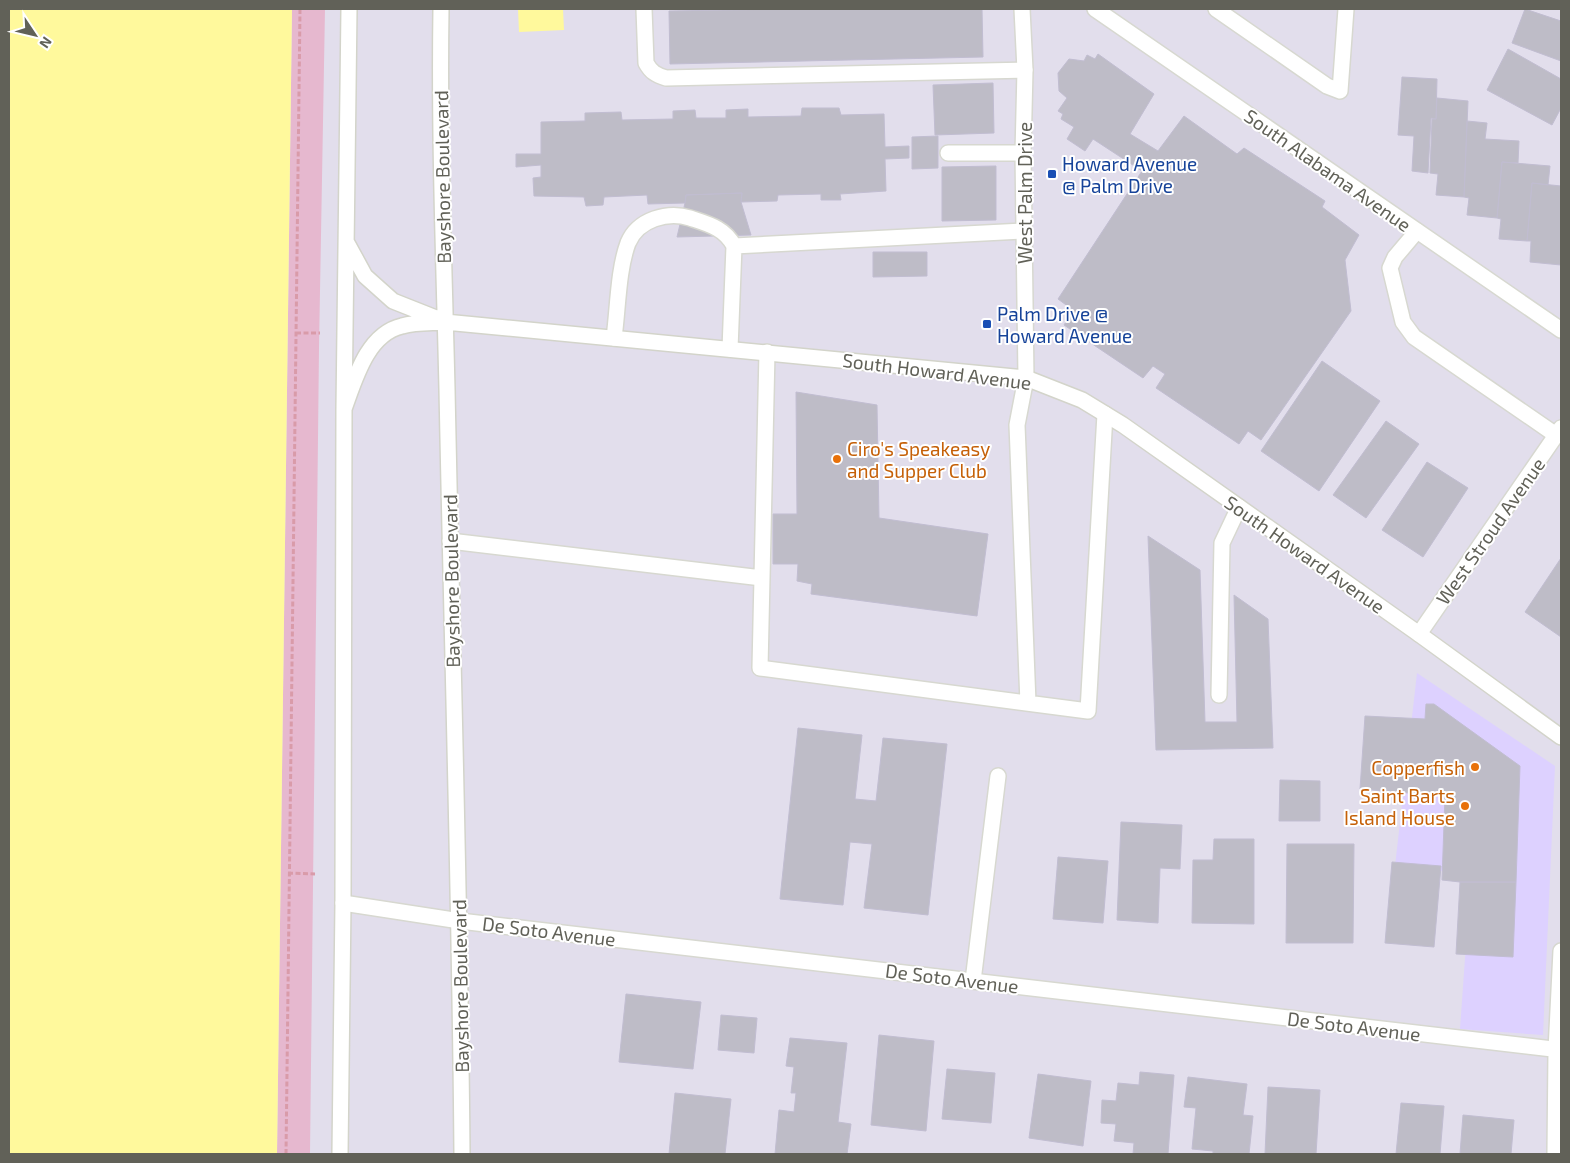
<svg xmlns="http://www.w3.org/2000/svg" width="1570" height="1163" font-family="'Exo 2',sans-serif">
  <rect width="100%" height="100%" fill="#e2deec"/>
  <path fill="#ddd1ff" d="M1417,673L1555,766L1543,1035L1460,1029L1471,874L1395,866Z"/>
  <path fill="#e6b8cf" d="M292,9H325L319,348L310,1154H277Z"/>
  <path fill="#fff99c" d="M9,9H292L277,1154H9Z
    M518,9H563L564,30L519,32Z"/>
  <path fill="#bebcc7" stroke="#c1bdd1" d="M783,9H982L983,57L670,64L669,11Z
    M1525,9L1561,21V61L1512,43Z
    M1508,49L1561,79V108L1552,125L1487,90Z
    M1098,54L1154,94L1130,134L1158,151L1184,116L1237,154L1244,148L1325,201L1322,207L1359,235L1345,260L1351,311L1261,440L1248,431L1239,444L1156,388L1165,374L1153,366L1143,378L1064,325L1073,310L1058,299L1142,171L1093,139L1085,151L1067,139L1074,127L1061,119L1063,114L1058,111L1067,98L1059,91L1058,73L1069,59L1084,61L1087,55L1095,59Z
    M1402,77L1437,79L1436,119L1431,118L1428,173L1412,171L1414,136L1398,135Z
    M993,83L994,133L935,135L933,85Z
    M1437,98L1468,101L1464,197L1436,195L1438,174L1430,173L1432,119H1436Z
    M802,108H839L841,115L884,114L885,147L909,146V158L885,159L886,191L840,194L841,200H821V194L778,195L777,201L741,202L742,193L686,195L685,203L648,204L647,195L604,197L603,205L586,206L584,197L534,196L533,178L541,177V165L516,167V154H541V122L585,121V113L621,112L622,120L673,119V111L695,110L696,118H726V110L748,109V117L801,116Z
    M1467,121L1487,123L1485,139L1519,141L1518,163L1502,162L1497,218L1467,215L1469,198L1464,197Z
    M938,136V168L912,169V137Z
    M1502,162L1550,166L1548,185L1532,183L1527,241L1499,239L1501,219L1497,218Z
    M996,166V220L942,221V167Z
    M1532,183L1561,186V265L1530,262L1531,241H1527Z
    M742,193L741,202L751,235L677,237L685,203L686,195Z
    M873,252H927V276L873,277Z
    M1322,361L1380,401L1319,491L1261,451Z
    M796,392L877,405L879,518L988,534L977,616L811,594L812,584L797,581L798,564H773V514H797Z
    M1386,421L1419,444L1366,518L1333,495Z
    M1427,462L1468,488L1423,557L1382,530Z
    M1148,536L1200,570L1205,722H1237L1234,595L1268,619L1273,748L1156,750Z
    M1561,558V637L1525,612Z
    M1426,704H1434L1520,766L1516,882H1460L1442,880L1445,796L1360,789L1365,716L1425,719Z
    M798,728L862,735L855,799L876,801L883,738L947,744L928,915L864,908L872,844L850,842L843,905L780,899Z
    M1280,780L1320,781V821H1279Z
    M1121,822L1182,825L1180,869L1160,868L1158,923L1117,920Z
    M1214,839H1254V924L1192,923L1193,860H1213Z
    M1287,844H1354L1353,943H1286Z
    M1058,857L1108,861L1103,923L1053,919Z
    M1392,862L1441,866L1434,947L1385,943Z
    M1460,882H1516L1513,957L1456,954Z
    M626,994L701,1002L693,1069L619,1062Z
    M721,1015L757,1018L754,1053L718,1050Z
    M879,1035L934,1041L926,1131L871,1125Z
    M790,1038L847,1043L838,1122L851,1124L847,1154H775L779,1110L794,1112L796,1093H791L794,1067L786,1066Z
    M947,1069L995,1073L991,1123L942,1119Z
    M1140,1072L1174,1075L1168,1154H1133L1134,1143L1114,1141L1116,1124L1101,1123L1102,1100L1116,1101L1118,1083L1139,1085Z
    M1038,1074L1091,1081L1083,1146L1029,1138Z
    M1188,1077L1247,1084L1243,1115L1253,1116L1249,1154H1213V1151L1192,1149L1196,1108L1184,1107Z
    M1268,1087L1320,1090L1316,1154H1265Z
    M675,1093L731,1099L725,1154H669Z
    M1401,1103L1444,1106L1440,1154H1396Z
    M1463,1115L1514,1120L1511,1154H1460Z"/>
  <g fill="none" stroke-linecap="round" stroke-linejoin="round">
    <defs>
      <path id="lane" d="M644,9L646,63C651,72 656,75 666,78L1025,70
        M1216,9L1327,86L1340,91L1346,9
        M948,153H1023
        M1417,231L1395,257L1390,268L1403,322L1414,337L1556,435
        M734,246L1024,231
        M614,338C618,308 618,270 628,243C638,219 668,211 690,218C708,224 725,228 734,246L730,349
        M767,352L760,668L1088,711L1105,414
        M1026,378L1017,425L1028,703
        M450,541L762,578
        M1219,695L1222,543L1239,507
        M973,981L998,776"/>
      <path id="street" d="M1022,9L1025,70L1023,153L1026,378
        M1095,9L1561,330
        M1419,634L1561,428
        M343,903L460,921L1561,1050
        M1555,1154L1556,1050L1561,951"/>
      <path id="secondary" d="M441,9C439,135 444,262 447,389C452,644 460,899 462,1154
        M347,243L365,276L393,301L441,320
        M344,409C355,379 367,334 402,326C416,322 431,323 445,322L1026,378L1082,400L1123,425L1419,634L1561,737
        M340,1154L343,903L344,409L349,9"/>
    </defs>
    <use href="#lane" stroke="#d7d8d0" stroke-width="18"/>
    <use href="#street" stroke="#d7d8d0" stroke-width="18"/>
    <use href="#secondary" stroke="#d3d4ca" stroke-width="18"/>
    <path stroke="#d99ba9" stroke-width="3" stroke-dasharray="5 2.5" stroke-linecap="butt" d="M296,333H320
      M288,873L315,874
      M286,1154L300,9"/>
    <use href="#lane" stroke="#fff" stroke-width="15"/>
    <use href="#street" stroke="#fff" stroke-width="15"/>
    <use href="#secondary" stroke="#fff" stroke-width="15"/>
  </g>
  <g fill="#1a4fb4" stroke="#fff" stroke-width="2">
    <rect x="1047" y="169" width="10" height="10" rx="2.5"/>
    <rect x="982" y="319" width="10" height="10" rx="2.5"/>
  </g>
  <g fill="#e8710a" stroke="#fff" stroke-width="2">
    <circle cx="837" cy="459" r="5"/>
    <circle cx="1475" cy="767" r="5"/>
    <circle cx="1465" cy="806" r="5"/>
  </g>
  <g text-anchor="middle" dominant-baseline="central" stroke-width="4" stroke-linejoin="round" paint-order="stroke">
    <g font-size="19" fill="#164399" stroke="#fff" text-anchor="start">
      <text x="1062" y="163">Howard Avenue<tspan x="1062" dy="22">@ Palm Drive</tspan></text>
      <text x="997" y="313">Palm Drive @<tspan x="997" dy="22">Howard Avenue</tspan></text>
    </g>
    <g font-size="19" fill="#616158" stroke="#fff">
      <text transform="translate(1328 170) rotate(35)">South Alabama Avenue</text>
      <text transform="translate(442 177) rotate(-91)">Bayshore Boulevard</text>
      <text transform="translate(1024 193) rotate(-90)">West Palm Drive</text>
      <text transform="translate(937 371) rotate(7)">South Howard Avenue</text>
      <text transform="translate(1490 531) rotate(-55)">West Stroud Avenue</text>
      <text transform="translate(1305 554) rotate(35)">South Howard Avenue</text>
      <text transform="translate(451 581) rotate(-91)">Bayshore Boulevard</text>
      <text transform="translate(549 931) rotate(7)">De Soto Avenue</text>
      <text transform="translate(952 978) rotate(7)">De Soto Avenue</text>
      <text transform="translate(460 986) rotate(-91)">Bayshore Boulevard</text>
      <text transform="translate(1354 1026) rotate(7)">De Soto Avenue</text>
    </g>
    <g font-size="19" fill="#c56008" stroke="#fff" text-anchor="end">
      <text x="847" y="448" text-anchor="start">Ciro's Speakeasy<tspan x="847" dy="22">and Supper Club</tspan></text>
      <text x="1465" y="767">Copperfish</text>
      <text x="1455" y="795">Saint Barts<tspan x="1455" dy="22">Island House</tspan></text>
    </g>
  </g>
  <rect width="1570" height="1163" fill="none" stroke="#616158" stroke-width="20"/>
  <g transform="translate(35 35) rotate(125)" stroke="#ffffff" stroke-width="4" paint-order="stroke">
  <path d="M0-4L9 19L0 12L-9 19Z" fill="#616158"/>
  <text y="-8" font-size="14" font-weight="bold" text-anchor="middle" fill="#616158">N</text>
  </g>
</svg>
